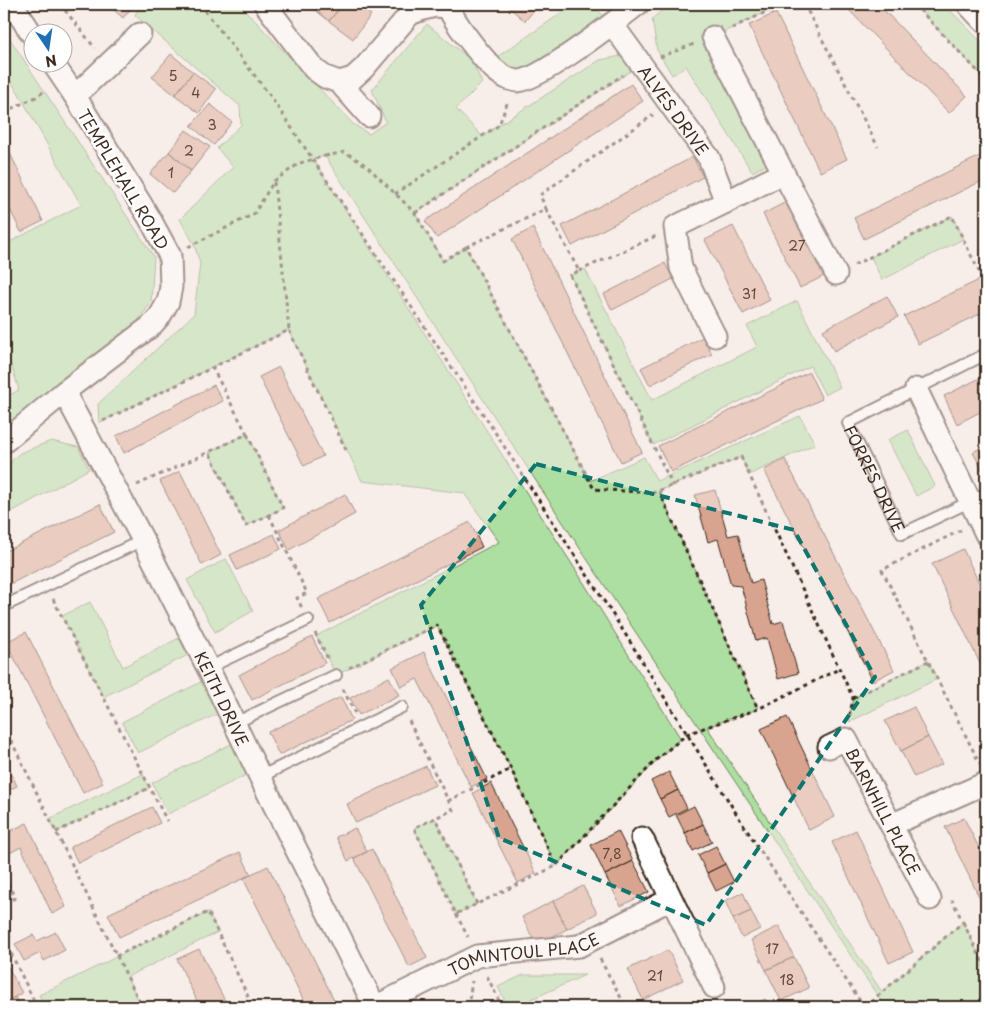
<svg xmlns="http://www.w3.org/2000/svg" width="990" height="1011" font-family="'Playpen Sans',sans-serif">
  <rect width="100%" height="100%" fill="#f7ede9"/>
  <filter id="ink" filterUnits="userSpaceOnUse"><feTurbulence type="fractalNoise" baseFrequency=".02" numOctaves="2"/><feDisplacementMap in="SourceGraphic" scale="10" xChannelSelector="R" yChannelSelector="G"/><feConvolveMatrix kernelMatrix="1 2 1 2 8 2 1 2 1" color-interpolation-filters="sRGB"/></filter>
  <g filter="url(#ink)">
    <path fill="#acdfa1" stroke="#748460" d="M141,4H239L353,124L369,134L386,122L372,90L427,24L472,61L482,83L456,109L482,136L600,60L621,56L641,64L415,213L443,261L466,247L590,481L644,457L657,481L800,416L815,444L749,475L741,457L659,491L758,709L707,727L882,992L963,922L986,969V1007H885L577,544L325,156L313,159L577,572L681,739L664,753L556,866L511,769L437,626L336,675L316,636L499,542L464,493L362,481L289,330L212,367L99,423L98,404L194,314L200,263L194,244L180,219L233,167L217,148L241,125L240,106L135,15Z
      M575,4H591L612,24L531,78L488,63Z
      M669,4H783L713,37L776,160L752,172L686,66L672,75L657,50L652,19Z
      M914,4H944L986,47V80Z
      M4,30L154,257L151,303L125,339L4,430V398L19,390L4,341V245L81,205L18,92L4,71Z
      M952,216L963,239L882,280L871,257Z
      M585,269L652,400L757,347L747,326L797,301L840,387L825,395L810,366L653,445L570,275Z
      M908,430L935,486L916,496L888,440Z
      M247,434L283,508L246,526L209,452Z
      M51,441L78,447L89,469L4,516V468L20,453Z
      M226,559L253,611L215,632L187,580Z
      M90,602L123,667L179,638L188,655L103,697L62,616Z
      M928,661L937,679L849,722L853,698Z
      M205,680L221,712L138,753L122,722Z
      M235,742L250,773L168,814L152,783Z
      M143,774L149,788L56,832L49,819Z
      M435,818L477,904L456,914L414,828Z
      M208,912L218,932L127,977L142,1007H45L39,995Z
      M523,975H585L514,1007H508L498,987Z"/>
    <path fill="#d9a48f" stroke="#3b2a1e" d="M107,4H135L123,18Z
      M308,4H343L329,21Z
      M343,4H356L371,15L353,39L329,21Z
      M505,4H539L525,21Z
      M843,4H878L967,96L949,113Z
      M776,13L847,159L820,172L749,25Z
      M171,54L193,72L175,95L152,77Z
      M193,72L216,89L199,113L175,95Z
      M631,84L643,101L437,238L425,221Z
      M210,104L232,122L214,145L191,126Z
      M186,130L210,147L191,171L169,152Z
      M4,141L43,221L21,232L4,197Z
      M169,152L191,171L173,193L150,174Z
      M986,153V179L864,239L854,218Z
      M693,157L703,177L572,246L562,226Z
      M790,200L828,274L800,288L763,214Z
      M733,226L770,300L743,314L705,240Z
      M533,228L642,452L621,462L512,239Z
      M665,263L673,279L612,310L604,294Z
      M979,280L986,295V311L918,344L904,316Z
      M887,296L898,317L834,351L823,330Z
      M703,337L712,354L650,385L641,368Z
      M279,367L323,456L304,466L259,377Z
      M809,372L822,399L671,472L658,446Z
      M986,375V409L957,424L944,396Z
      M214,385L223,401L124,453L116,436Z
      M986,445V478L973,452Z
      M785,459L894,670L873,681L764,470Z
      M180,471L221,555L202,565L160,481Z
      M715,490L728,536L738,534L751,583L761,580L773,624L783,621L798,673L778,679L767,638L756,641L741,586L731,585L718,539L708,542L695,495Z
      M345,494L355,514L289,550L279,530Z
      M100,504L114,532L4,587V552Z
      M470,522L482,547L330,623L318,599Z
      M274,534L281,549L237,570L230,555Z
      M963,549L986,598V676L932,564Z
      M26,632L103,783L83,793L6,642Z
      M312,637L325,663L252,700L239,675Z
      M424,652L487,779L471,787L417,679L401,687L392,668Z
      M389,677L399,695L359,715L350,698Z
      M341,697L352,720L279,755L268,732Z
      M914,707L928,737L901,751L885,721Z
      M787,717L835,817L809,830L761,729Z
      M928,737L942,764L914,777L901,751Z
      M4,758L17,786L4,792Z
      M426,766L435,785L356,823L347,804Z
      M669,772L678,790L660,799L651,781Z
      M491,783L536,873L518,883L473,793Z
      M678,790L687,808L669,817L660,799Z
      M694,806L703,824L685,833L676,815Z
      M152,807L160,823L78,863L70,847Z
      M964,818L986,862V911L945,827Z
      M27,823L66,907L52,914L21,847L4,856V834Z
      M703,824L712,842L693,851L685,833Z
      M355,828L367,852L348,861L336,837Z
      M856,830L913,952L889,963L832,842Z
      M618,831L633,861L605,875L591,845Z
      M716,846L725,864L707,873L698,855Z
      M372,849L427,958L409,967L354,858Z
      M240,852L251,875L119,937L108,914Z
      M633,861L649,892L621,906L605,875Z
      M725,864L734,882L716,891L707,873Z
      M268,866L337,1006L333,1007H307L243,878Z
      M583,886L597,913L567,929L553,901Z
      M743,892L751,911L733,919L725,901Z
      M553,901L567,929L536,945L522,917Z
      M751,911L760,929L742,938L733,919Z
      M779,926L794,957L766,970L751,940Z
      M56,932L65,950L44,961L40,953L24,961L15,944L33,935L37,941Z
      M199,949L228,1007H200L177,959Z
      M668,950L683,980L643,1000L628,969Z
      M794,957L809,988L781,1001L766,970Z
      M8,967L22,993L4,1003V969Z
      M15,997L20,1007H6L4,1003Z
      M765,999L770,1007H750Z"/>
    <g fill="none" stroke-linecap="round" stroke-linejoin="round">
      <defs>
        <g id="service">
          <path id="s1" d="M986,354L848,423L902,534L986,494"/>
          <path d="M4,606L143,540"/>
          <path d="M208,668L308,620"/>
          <path d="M235,723L336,675"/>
          <path d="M260,777L402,707"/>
        </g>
        <g id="minor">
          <path d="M12,4L32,34"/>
          <path d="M265,4L314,69L325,77L339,82L353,78L364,68L410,14L423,9L435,6L448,7"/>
          <path d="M447,4C453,20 466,36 476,49C486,61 495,73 509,79C511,79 515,81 517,81C538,82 618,19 638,4"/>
          <path id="s2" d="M612,24L709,158L726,202L675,227L681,268L715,336"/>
          <path d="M713,37L836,274"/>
          <path d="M339,82L369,116"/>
          <path d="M75,96L140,34"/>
          <path d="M726,202L783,173"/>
          <path d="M916,389L986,534"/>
          <path id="s3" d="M64,392L143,540L208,668L266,789L375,1007"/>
          <path d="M4,442L64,392L151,326L160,316L168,302L171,287L170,256L150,219L75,96L52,62"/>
          <path id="s4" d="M829,747L846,739L930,899"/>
          <path d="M891,825L986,783"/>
          <path d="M642,838L714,987"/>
          <path id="s5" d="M375,1007L477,956L579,946L671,899"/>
        </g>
        <path id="tertiary" d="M971,4L986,20"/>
      </defs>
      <use href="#service" stroke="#3b2a1e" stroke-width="14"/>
      <use href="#minor" stroke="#3b2a1e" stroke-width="25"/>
      <use href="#tertiary" stroke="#3b2a1e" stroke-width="30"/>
      <path stroke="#3b2a1e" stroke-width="3" stroke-dasharray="4 4" stroke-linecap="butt" d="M60,4L95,48
        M200,4L271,97L491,426L624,632L744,826L864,1007
        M804,4L878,147
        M914,4L986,80
        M732,28L783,4
        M660,57L694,44
        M4,112L36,97L46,90
        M325,156L345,152L367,166L415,213L443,261L466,247L594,489L653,493L741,457L853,698L849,720
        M274,182L289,330
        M395,194L499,125L508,101
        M546,209L579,271L570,275L673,486
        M415,213L623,75
        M188,247L254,214L274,181L300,163
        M466,247L546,209L540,195L653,115
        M854,265L952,216L986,286
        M579,271L656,236
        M212,367L247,434
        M103,421L289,330L346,450
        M247,434L283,508L246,526L209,452Z
        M137,485L209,452
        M659,491L758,709
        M269,515L307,593L297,598L302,608
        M961,530L882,570L980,764
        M53,599L167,821
        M315,633L329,661
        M349,668L437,625L511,769L556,866L657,759L687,734L758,709L839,669
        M343,689L355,713
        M853,698L928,661
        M409,721L453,810L435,818
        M4,726L142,1007
        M448,801L511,769
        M56,832L149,788
        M4,876L15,898L4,904
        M477,904L435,818L414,828L456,914L556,866
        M456,914L468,937
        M963,922L986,969
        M4,939L37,1007
        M116,956L208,912L253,1007
        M600,959L626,1007
        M487,976L502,1007
        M468,1007L472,981
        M865,1007L963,922L952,900"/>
      <use href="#service" stroke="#fff" stroke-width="10"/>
      <use href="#minor" stroke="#fff" stroke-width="21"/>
      <use href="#tertiary" stroke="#fff" stroke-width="26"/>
      <path stroke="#3b2a1e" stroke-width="3" stroke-dasharray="4 4" stroke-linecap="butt" d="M300,163L325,156"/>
    </g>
  </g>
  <path d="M0 0H990V1011H0ZM536,464L794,530L875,677L706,925L499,838L421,605Z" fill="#f7ede9" fill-opacity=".55" fill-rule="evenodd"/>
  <path fill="none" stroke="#0f766e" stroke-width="4" stroke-dasharray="10 6" stroke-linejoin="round" d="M536,464L794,530L875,677L706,925L499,838L421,605Z"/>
  <g text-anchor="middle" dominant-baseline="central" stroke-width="5" stroke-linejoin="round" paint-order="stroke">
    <g font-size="14" fill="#62483a">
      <text x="173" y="75">5</text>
      <text x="196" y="92">4</text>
      <text x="212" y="124">3</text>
      <text x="189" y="150">2</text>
      <text x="171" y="172">1</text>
      <text x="797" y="245">27</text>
      <text x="749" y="293">31</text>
      <text x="612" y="853">7,8</text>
      <text x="772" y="948">17</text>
      <text x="655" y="975">21</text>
      <text x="787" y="979">18</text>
    </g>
    <g font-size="16" fill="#3b2a1e" stroke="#fff">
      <text stroke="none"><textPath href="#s2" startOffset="106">ALVES DRIVE</textPath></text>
      <text transform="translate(124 179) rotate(59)">TEMPLEHALL ROAD</text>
      <text stroke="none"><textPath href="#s1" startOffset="216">FORRES DRIVE</textPath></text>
      <text stroke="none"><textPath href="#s3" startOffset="345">KEITH DRIVE</textPath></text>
      <text stroke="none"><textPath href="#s4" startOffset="100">BARNHILL PLACE</textPath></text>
      <text stroke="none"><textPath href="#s5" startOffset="160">TOMINTOUL PLACE</textPath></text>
    </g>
  </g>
  <rect width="990" height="1011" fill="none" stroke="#fff" stroke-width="20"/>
  <rect x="10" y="10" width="970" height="991" fill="none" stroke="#3b2a1e" stroke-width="2" filter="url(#ink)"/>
  <g transform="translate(48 48) rotate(167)"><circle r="24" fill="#ffffff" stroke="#b1aaa5"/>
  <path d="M0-4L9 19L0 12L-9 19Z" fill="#1f6fb2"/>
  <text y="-8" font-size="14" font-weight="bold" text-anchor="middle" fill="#3b2a1e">N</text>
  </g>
</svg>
